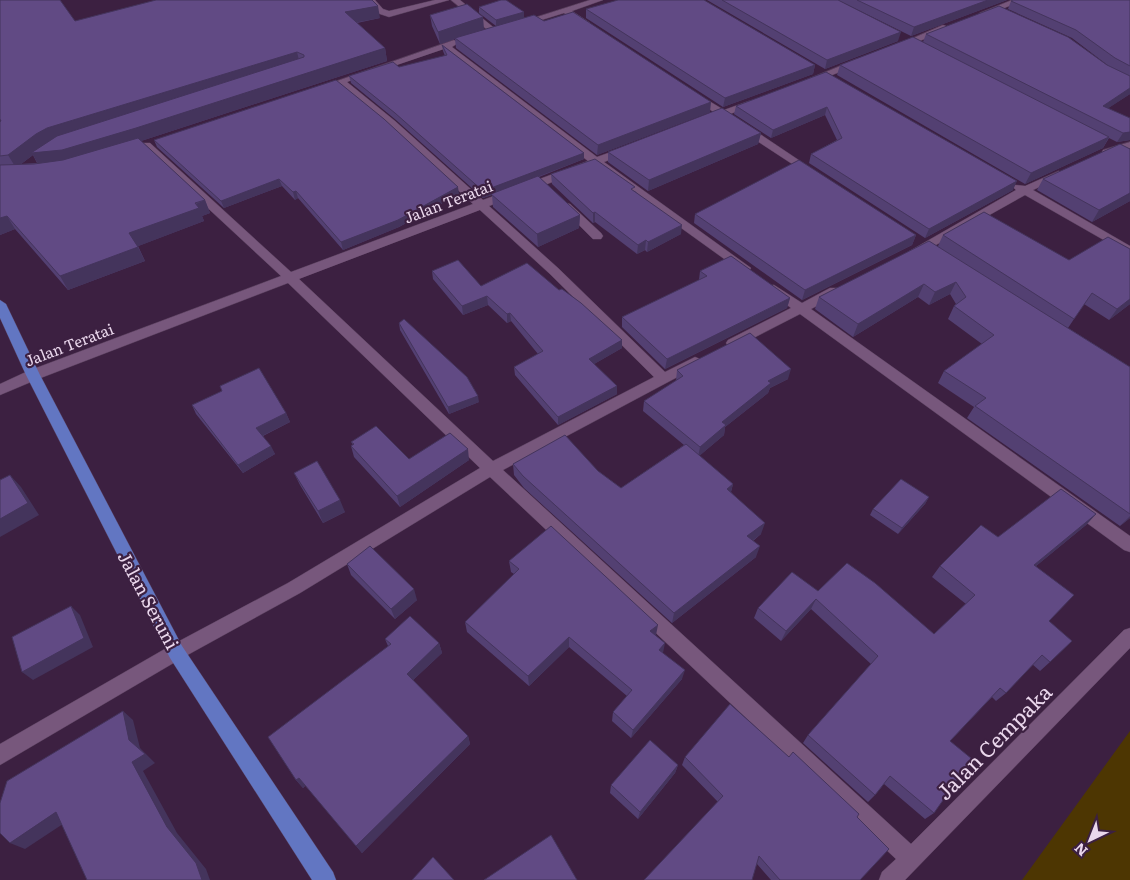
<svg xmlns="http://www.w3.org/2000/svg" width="1130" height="880" font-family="Literata,serif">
  <rect width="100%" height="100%" fill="#3c2041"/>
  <path fill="#4d3602" d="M1130,731V880H1022Z"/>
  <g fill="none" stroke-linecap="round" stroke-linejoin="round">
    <defs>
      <path id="minor" d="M367,0H375L383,9L389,11L435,0H449L389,17L377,13Z
        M451,0H460L498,31L497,33H491Z
        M590,0H603L572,11L590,23V27H584L564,13L519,27L515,24Z
        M1012,0H1024L987,15L980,13Z
        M943,25L946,26V30L903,48H897L895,46Z
        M454,40L458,43L452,47L597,157L622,148H630L631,150L630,152L604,162L751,268L749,271H741L595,166L489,206L558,268L665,372L695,357L700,359L702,362L700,365L503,470L911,844L1124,630L1130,628V648L905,880H879L882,872L896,859L490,477L300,593L182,658L0,765V744L170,646L288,583L480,468L288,283L38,379L0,395V384L28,371L281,276L142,147L141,145L142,143H150L291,272L473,204L387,125L339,85L319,92L314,89ZM444,49L588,161L483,200L395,121L347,82ZM480,210L550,274L654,377L493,461L299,279Z
        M857,59L862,62L860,64L812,83H806L804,81Z
        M694,92L724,110L749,101H755V105L730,114L818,173L813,176L809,175L722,118L708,122L704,121V117L715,113L691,97V93Z
        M1130,142V148L1107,155L1102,152L1103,150Z
        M1059,171L1064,174L1063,176L1033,190L1130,246V255L1025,195L918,255H910L908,252L1016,190L1013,187L1015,185L1025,186Z
        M566,203L570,204L601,233L603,236L601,239H593L560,206L562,204Z
        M774,285L802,303L830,288H840L841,291L840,294L811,309L1130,536V552L1124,550L800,314L738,346H728L726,343L728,340L791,308L770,292L768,289L770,286Z"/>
      <path id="major" d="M0,300L6,304L40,375L182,646L333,872L336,880H312L170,658L26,375L0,318Z"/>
    </defs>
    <use href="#minor" stroke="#563d5a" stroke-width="1"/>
    <use href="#major" stroke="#563d5a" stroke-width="1"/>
    <use href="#minor" fill="#77577c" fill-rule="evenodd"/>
    <use href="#major" fill="#6276c2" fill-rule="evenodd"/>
  </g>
  <path fill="#534072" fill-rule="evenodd" d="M707,0H838L898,41L825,69Z
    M838,0H1007L911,36Z
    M1130,0V94L1108,108L1130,140L1117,142L1109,138L1103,148L1025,184L837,75L840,65L923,42L926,34L1107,65L1110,67L1072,38L1008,9L1011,1Z
    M479,7L524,12V18L496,26L479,13Z
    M586,9L815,65L813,74L723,107L586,18Z
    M430,15L484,29L466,35L544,21L710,112L597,155L456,48L455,39L440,44L432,26Z
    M380,18L357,23L385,48L387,61L141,141L205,200L210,213L202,216L204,221L138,246L145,261L68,290L15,229L0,235V122L1,121L75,21ZM33,155L37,163L21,164Z
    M442,45L584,153V159L539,177L580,215L579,228L538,247L493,207L492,195L483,198L396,120L351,83L349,76L399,67L445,56L443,51Z
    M826,72L1013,190L925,238L809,163L811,154L837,140L825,115L771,138L734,114L736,106Z
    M761,133L758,144L648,191L608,162V152Z
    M154,140L459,194L399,227L343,250L298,198L295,200L282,186L224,208L157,147Z
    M551,174L635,191L681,234L647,252L645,250L637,254L595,222L593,223L552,184Z
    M1043,179L1130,201L1092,222L1037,190Z
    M695,214L916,235L912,245L802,300L694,223Z
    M943,235L1130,304L1109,320L1084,304L1068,328L1130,367V518L1120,526L967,418L974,407L938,383L944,371L982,344L948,319L954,306L956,304L950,294L929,305L918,297L853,337L815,309L819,297L938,246Z
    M432,271L481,286L622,348L594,364L617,394L558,425L515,375L514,367L538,354L511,321L507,323L488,305L463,315L433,279Z
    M700,271L790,298L787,308L665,369L622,327V317L699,280Z
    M399,323L479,402L449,414L400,330Z
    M677,370L788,379L770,388L768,393L725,427L724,435L699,456L733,484L731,492L761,534L753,541L756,557L672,623L524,488L514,475L513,464L598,471L621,488L684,445L643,411L644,401L676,381Z
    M220,386L286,413L290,422L263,436L275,454L243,473L196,414L192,405L222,391Z
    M351,442L409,459L469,460L400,507L354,457L351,446L353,445Z
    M294,473L345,512L323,523L300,485Z
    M929,497L925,504L898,534L870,515L873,509Z
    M1096,514L1086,525L1036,566L1049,621L1050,662L1040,671L1032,664L1006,693L996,701L992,697L950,741L934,813L925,819L884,784L875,795L868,802L803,743L808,735L871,664L811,609L781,641L754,618L758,608L818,591L934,634L966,604L932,577L940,566L998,537Z
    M509,561L656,635L663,653L682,679L631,738L612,721L613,712L627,696L569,647L529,686L467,632L465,622L514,574L511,572Z
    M347,564L417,600L395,619L351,575Z
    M385,639L439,643L442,653L413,680L468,736L470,744L362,853L306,785L303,788L296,780L388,646Z
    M685,757H789L857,817L860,880H771L757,864L718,802L682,765Z
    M678,765L675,773L638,819L610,793L611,785Z"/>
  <path fill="#44345c" d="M988,0H1007L911,36L914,27Z
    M378,6L380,18L348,24L345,12Z
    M524,12V18L496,26V20Z
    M483,17L484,29L440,44L438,32Z
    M901,32L898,41L825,69L827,60Z
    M385,48L387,61L141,141L39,166L33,155L16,168L8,155L36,134L47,128L297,52L300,64Z
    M815,65L813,74L723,107L725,98Z
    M1130,88V94L1098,115L1103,106Z
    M711,102L710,112L597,155L598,145Z
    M827,107L825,115L771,138L773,130Z
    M1130,132V140L1117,142L1123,133Z
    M761,133L758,144L648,191L649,180Z
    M1109,137L1103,148L1025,184L1031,173Z
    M584,153V159L483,198V191Z
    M279,179L282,186L224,208L221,201Z
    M1017,181L1013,190L925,238L929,229Z
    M458,187L459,194L399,227L343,250L341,242Z
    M296,191L298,198L295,200L293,192Z
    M1130,193V201L1092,222L1099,210Z
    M205,200L210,213L202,216L204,221L136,247L129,233Z
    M595,212V222L593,223V213Z
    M580,215L579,228L538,247L537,234Z
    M7,216L15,229L0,235V218Z
    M682,225L681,234L647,252L648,242Z
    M916,235L912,245L802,300L805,290Z
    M646,240L645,250L637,254L638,245Z
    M138,247L145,261L68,290L60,276Z
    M956,282L950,294L929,305L935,292Z
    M924,284L918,297L853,337L858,324Z
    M487,296L488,305L463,315L462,306Z
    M790,298L787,308L665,369L667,359Z
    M1130,299V304L1109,320L1117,309Z
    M510,313L511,321L507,323V314Z
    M622,340V348L589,367V359Z
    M791,369L788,379L770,388L768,393L725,427L724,435L698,457L700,447L722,422L768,381Z
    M617,386V394L558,425V417Z
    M478,396L479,402L449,414L448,407Z
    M286,413L290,422L260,437L256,428Z
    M271,446L275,454L243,473L238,465Z
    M468,449L469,460L400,507L397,496Z
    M10,475L21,487L39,515L0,537V519Z
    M733,484L730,495L727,489Z
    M929,497L925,504L898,534L902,528Z
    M340,500L345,512L323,523L318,511Z
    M1096,514L1086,525L1025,575L1034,565Z
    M1130,516V518L1120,526Z
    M765,523L761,534L744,547L747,536Z
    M760,546L756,557L672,623L674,613Z
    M414,589L417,600L395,619L391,609Z
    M816,599L811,609L781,641L786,631Z
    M71,606L80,615L93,647L33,680L22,672Z
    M658,625L656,635L648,642L650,631Z
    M569,637V647L529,686L528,676Z
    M439,643L442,653L410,683L407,674Z
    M665,643L663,653L659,650Z
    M685,670L682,679L631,738L633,730Z
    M123,711L133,720L140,748L155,763L143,771L177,833L206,869L210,880H202L167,827L132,762L129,740Z
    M468,736L470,744L362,853L356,846Z
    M678,765L675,773L638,819L640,812Z
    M299,778L306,785L303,788L296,780Z
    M56,812L69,820L25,849L10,843Z"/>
  <path fill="#614a84" stroke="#44345c" d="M0,0H60L75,21L156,0H372L378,6L345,12L385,48L136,128L62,150L31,153L57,136L304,57V55L297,52L47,128L36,134L8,155L0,156V122L1,121L0,119Z
    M501,0H506L524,12L496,20L479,7Z
    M618,0H704L815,65L725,98L586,9Z
    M722,0H838L901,32L827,60Z
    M857,0H988L914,27Z
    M1013,0H1130V66L1115,58L1076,30L1011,1Z
    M467,4L483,17L438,32L430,15Z
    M999,6L1068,37L1107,65L1130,76V88L1103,106L1130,118V132L1123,133L926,34Z
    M573,12L711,102L598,145L455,38L534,15L544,21Z
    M913,37L1109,137L1031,173L840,65Z
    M442,45L584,153L483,191L395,113L349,76L393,62L399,67L447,55Z
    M826,72L1017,181L929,229L811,154L842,138L827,107L773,130L736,106Z
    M336,80L384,119L458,187L398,220L341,242L296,191L293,192L279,179L221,201L154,140Z
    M722,108L761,133L649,180L608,152Z
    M138,138L205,200L195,203L199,208L129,233L138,247L60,276L7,216L0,218V165L34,164L63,160Z
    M1120,144L1130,149V193L1099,210L1043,179Z
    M595,159L635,187L631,189L682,225L648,242L646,240L638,245L595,212L593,213L551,174Z
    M799,160L916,235L805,290L695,214Z
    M538,176L580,215L537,234L491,194Z
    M984,212L1069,260L1108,237L1130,249V299L1117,309L1092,293L1074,319L943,235Z
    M929,241L1130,367V514L975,406L986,398L944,371L994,335L954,306L966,297L956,282L935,292L924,284L858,324L819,297Z
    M731,256L790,298L667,359L622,317L707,276L700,271Z
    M458,260L481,286L527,263L559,290L562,289L581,303L622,340L589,359L617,386L558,417L514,367L543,351L510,313L507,314L487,296L462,306L432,271Z
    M404,319L467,377L478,396L448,407L399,323Z
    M750,333L791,369L768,381L771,383L722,422L726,425L700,447L644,401L683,376L677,370Z
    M259,368L286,413L256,428L271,446L238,465L192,405L222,391L220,386Z
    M376,426L409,459L450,433L468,449L397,496L351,446L354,444L351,442Z
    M565,435L598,471L621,488L686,444L733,484L727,489L765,523L747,536L760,546L674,613L523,476L513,464Z
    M317,461L340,500L318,511L294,473Z
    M10,475L28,503L0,519V480Z
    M901,479L929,497L902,528L873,509Z
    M1061,489L1096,514L1034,565L1074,595L1049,621L1072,641L1050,662L1042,655L1006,693L1000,688L950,741L972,759L934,813L890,776L875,795L808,735L878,656L816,599L786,631L758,608L792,572L818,591L847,563L875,583L934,634L975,595L940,566L981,525L998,537Z
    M551,526L658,625L650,631L665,643L659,650L685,670L633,730L613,712L632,690L569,637L528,676L465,622L519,569L509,561Z
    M370,546L414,589L391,609L347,564Z
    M71,606L84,638L22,672L12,637Z
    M410,616L439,643L407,674L468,736L356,846L299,778L296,780L268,737L391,644L385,639Z
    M730,704L789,757L793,752L859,814L857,817L889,849L860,880H780L759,856L752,880H644L723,796L685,757Z
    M123,711L129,740L145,754L132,762L167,827L196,863L202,880H87L56,812L10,843L0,833V803L7,781Z
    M650,740L678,765L640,812L611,785Z
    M551,835L577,880H484Z
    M433,857L454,880H412Z"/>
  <g text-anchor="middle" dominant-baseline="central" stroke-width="4.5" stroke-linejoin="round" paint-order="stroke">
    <g font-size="15" fill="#ead7ec" stroke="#3c2041">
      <text transform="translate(448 201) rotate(-21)">Jalan Teratai</text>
      <text transform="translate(69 344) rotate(-21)">Jalan Teratai</text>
    </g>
    <g font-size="18" fill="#ead7ec" stroke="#3c2041">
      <text transform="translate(149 600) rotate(62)">Jalan Seruni</text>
    </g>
    <g font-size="21" fill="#ead7ec" stroke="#3c2041">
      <text transform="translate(993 741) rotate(-45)">Jalan Cempaka</text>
    </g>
  </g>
  <g transform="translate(1090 840) rotate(223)" stroke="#3c2041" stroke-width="4" paint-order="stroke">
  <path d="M0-4L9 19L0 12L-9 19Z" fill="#ead7ec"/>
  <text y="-8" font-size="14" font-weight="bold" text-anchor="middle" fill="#ead7ec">N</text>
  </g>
</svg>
